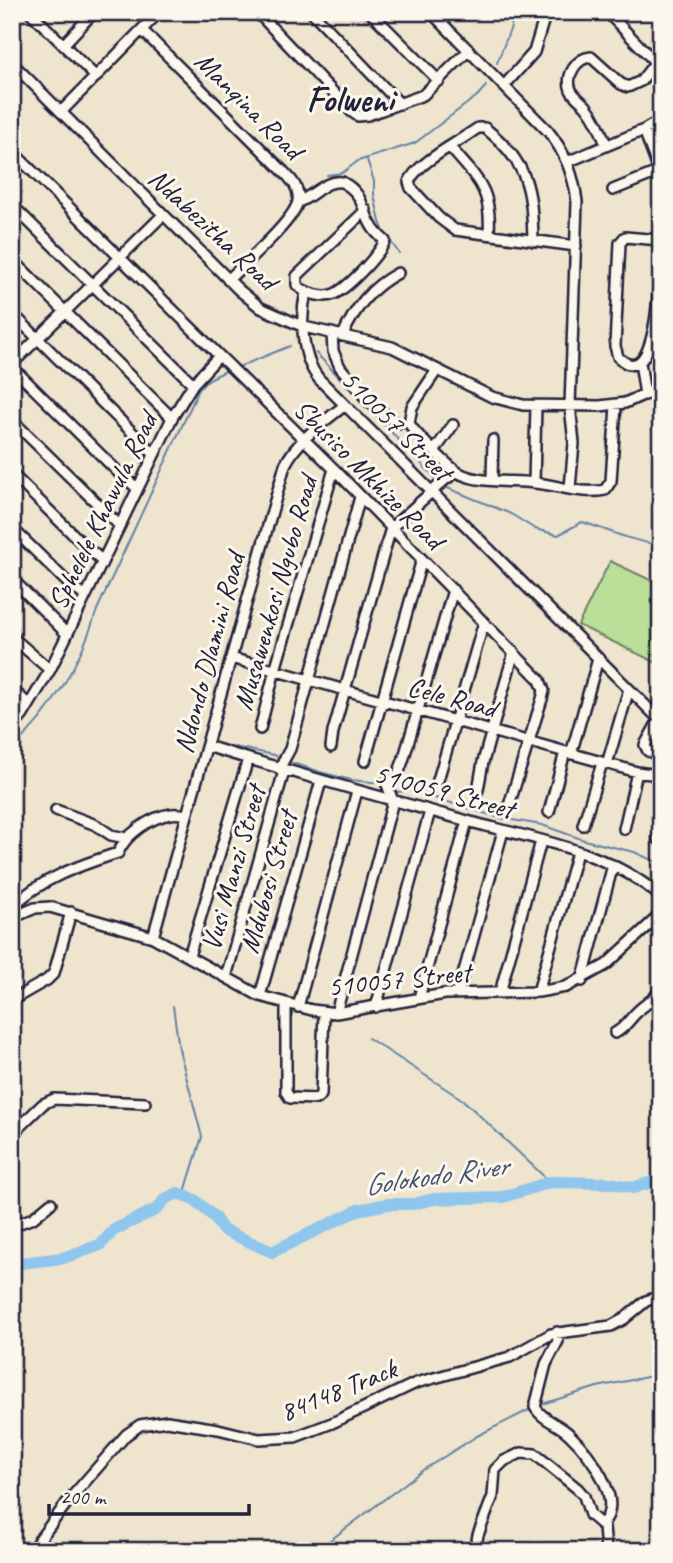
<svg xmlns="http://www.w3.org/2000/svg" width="673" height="1563" font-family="Caveat,sans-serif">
  <rect width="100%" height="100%" fill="#efe4ce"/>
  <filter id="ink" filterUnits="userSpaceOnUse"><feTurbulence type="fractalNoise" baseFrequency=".0143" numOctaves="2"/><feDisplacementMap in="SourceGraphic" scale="14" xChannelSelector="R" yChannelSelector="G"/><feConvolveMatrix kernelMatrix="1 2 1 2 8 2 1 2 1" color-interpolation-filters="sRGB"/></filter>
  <g filter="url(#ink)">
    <path fill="#bbde99" stroke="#6e806a" stroke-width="2" d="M610,561L661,585V665L578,625Z"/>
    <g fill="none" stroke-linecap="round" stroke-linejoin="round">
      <path stroke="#6384a6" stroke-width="2" d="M497,63L511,27L512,12
        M367,160L374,181V195L380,222L385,234L399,253
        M327,175L342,173L358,161L415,143L477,96L486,86
        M316,353L438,481
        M236,368L290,346
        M445,487L511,514L535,529L558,535L582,522C608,530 633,542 661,545
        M235,747L274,755L281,759
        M12,748C52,713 81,661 97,610L199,389L209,379L226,371
        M289,762L318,771
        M320,772L351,780L381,783
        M391,788L398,792L409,790L500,818L542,825L584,840L634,852L661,864
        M173,1006L179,1049L202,1137L184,1195
        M368,1038L463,1100L550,1182
        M539,1405L597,1387L652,1376L661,1377
        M316,1551L423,1470L477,1436L531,1409"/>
      <path stroke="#8fc6ee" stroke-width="12" d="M12,1264L63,1258L100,1245L114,1230L157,1209L165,1199L178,1193L195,1200L214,1217L223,1230L272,1252L358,1210L388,1204H413L434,1199L503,1197L550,1182L611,1183L633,1188L661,1179"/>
      <defs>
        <path id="minor" d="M30,12L96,77
          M257,12L352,112L358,116L368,115L423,95L469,50
          M312,12L400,104
          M370,12L439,81
          M431,12L548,131C565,152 574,175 577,202L570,406L574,443L570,488
          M607,12L656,63
          M142,30L284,172C292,180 300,189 298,201C295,220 244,264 228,280
          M64,44L94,12
          M12,63L239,290L261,308L304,327L392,347L492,397L523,405L600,406L625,403L661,387
          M504,86L534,52L546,12
          M61,112L159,12
          M644,130L660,174
          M606,145C601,131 596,118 586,106C581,101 574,96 571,90C565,75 577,58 591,57L621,84L628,87L641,81L661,55
          M450,147C478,180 492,189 489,234
          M12,151L334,469L540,680L544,691L542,699L510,802
          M567,162L644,130L661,120
          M613,190L660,171
          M298,202C313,197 325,179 342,182C365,194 361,210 373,228C376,233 381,237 385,241C378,256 349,287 334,294C324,299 304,293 297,285V276L366,210
          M12,205L193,384
          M660,240L625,237L620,243L615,346L618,357C665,402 660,232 661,215
          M533,241C532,189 528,162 485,128H478L472,132C455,144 416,164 409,182L411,188L439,218L455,230L576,246
          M12,259L172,418
          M306,292C300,318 301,357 319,379L661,721
          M12,313L154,454
          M332,333L333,351L340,367L369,402L398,424
          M343,335C355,308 371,287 398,273
          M640,362L645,395
          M12,364L163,215
          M12,367L119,473L137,488
          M437,370L412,407L409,423C414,433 449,467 459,473C480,484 511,480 535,483C557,485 583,495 605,490L611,481L616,405
          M12,420L119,525
          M435,450L453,425
          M12,474L87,548L102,560
          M492,479L493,440
          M534,483L536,406
          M12,528L69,584L85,596
          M12,579L67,634
          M12,637L50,670
          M231,658L637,772L651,774L661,769
          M12,689L29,705
          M659,720L645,745L648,751L661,756
          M12,728L23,715L50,670L172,418L193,384L219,356
          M260,729L275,670L334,469
          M207,746C292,773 378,796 464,820C531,839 607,849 661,897
          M331,747L333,732L391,528L446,479L457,472
          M571,754L598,659
          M365,761L422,559
          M607,764L629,689
          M279,769L290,749L360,497
          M438,780L484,622
          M478,790L483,762L514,652
          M56,810L96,825L111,835L126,838
          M549,812L565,752
          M583,825L602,763
          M624,829L637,772
          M658,839L661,833
          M12,907C40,879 80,865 118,853C125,835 150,817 171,814C176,813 182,814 187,815
          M12,918L35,908L50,907L153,937L260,996L312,1010L336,1013L445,994L538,992L566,987L606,965L661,914
          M153,937L285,465C297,440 324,422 345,405
          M189,956L248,759
          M226,977L284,771
          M582,981L613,865
          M538,992L577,852
          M458,993L503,831
          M500,993L541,841
          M260,996L321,781
          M419,998L467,821
          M12,1000L47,980L54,973L71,912
          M286,1003V1092L290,1098L316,1099L321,1095L324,1012
          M298,1007L357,791
          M376,1007L430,811
          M336,1013L393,801L386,782L396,779L403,761L453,590
          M615,1033C625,1028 628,1021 636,1013C645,1003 653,1002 661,989
          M12,1134L43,1104L54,1099L145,1103
          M12,1226L33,1218L51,1203
          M557,1332L558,1341L546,1364L535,1407C542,1420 559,1424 569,1434C588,1452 626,1500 602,1524
          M35,1546L44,1551
          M31,1551L69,1500L126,1435L140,1425L167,1421L218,1429L259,1439L295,1437L332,1423L416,1383L510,1357L551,1334L611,1326L624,1319L646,1301L661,1296
          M475,1551L478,1535L493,1496L495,1470L504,1461L521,1453L535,1454L578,1489L584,1496L590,1515L604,1527L606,1551"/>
      </defs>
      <use href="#minor" stroke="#22223b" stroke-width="14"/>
      <use href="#minor" stroke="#fbf7ec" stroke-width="9"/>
    </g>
  </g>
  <g text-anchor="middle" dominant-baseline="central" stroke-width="6" stroke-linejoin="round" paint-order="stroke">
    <g font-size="28" fill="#22223b" stroke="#fbf7ec">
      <text transform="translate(249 105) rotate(45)">Manqina Road</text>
      <text transform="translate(213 229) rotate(43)">Ndabezitha Road</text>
      <text transform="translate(397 425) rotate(45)">510057 Street</text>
      <text transform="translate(369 474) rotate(45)">Sbusiso Mkhize Road</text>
      <text transform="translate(102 511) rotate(-64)">Sphelele Khawula Road</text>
      <text transform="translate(275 593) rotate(-74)">Musawenkosi Ngubo Road</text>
      <text transform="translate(209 653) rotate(-75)">Ndondo Dlamini Road</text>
      <text transform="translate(452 697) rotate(15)">Cele Road</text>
      <text transform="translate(444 791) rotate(15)">510059 Street</text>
      <text transform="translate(233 868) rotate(-74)">Vusi Manzi Street</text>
      <text transform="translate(268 882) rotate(-74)">Mdubosi Street</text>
      <text transform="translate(399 979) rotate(-6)">510057 Street</text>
      <text transform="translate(338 1390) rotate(-22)">84148 Track</text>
    </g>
    <g font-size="30" font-style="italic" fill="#435371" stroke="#fbf7ec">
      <text transform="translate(436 1175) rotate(-8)">Golokodo River</text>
    </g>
    <g font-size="35" font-weight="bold" fill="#22223b" stroke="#fbf7ec">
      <text x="350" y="99">Folweni</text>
    </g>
  </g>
  <rect width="673" height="1563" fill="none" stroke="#fbf7ec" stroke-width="42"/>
  <rect x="21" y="21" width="631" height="1521" fill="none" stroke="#22223b" stroke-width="2.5" filter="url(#ink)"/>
  <path d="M49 1504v10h200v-10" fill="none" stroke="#22223b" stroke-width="3.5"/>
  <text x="60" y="1504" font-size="21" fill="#22223b" stroke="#fbf7ec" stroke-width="5" paint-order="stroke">200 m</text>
</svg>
